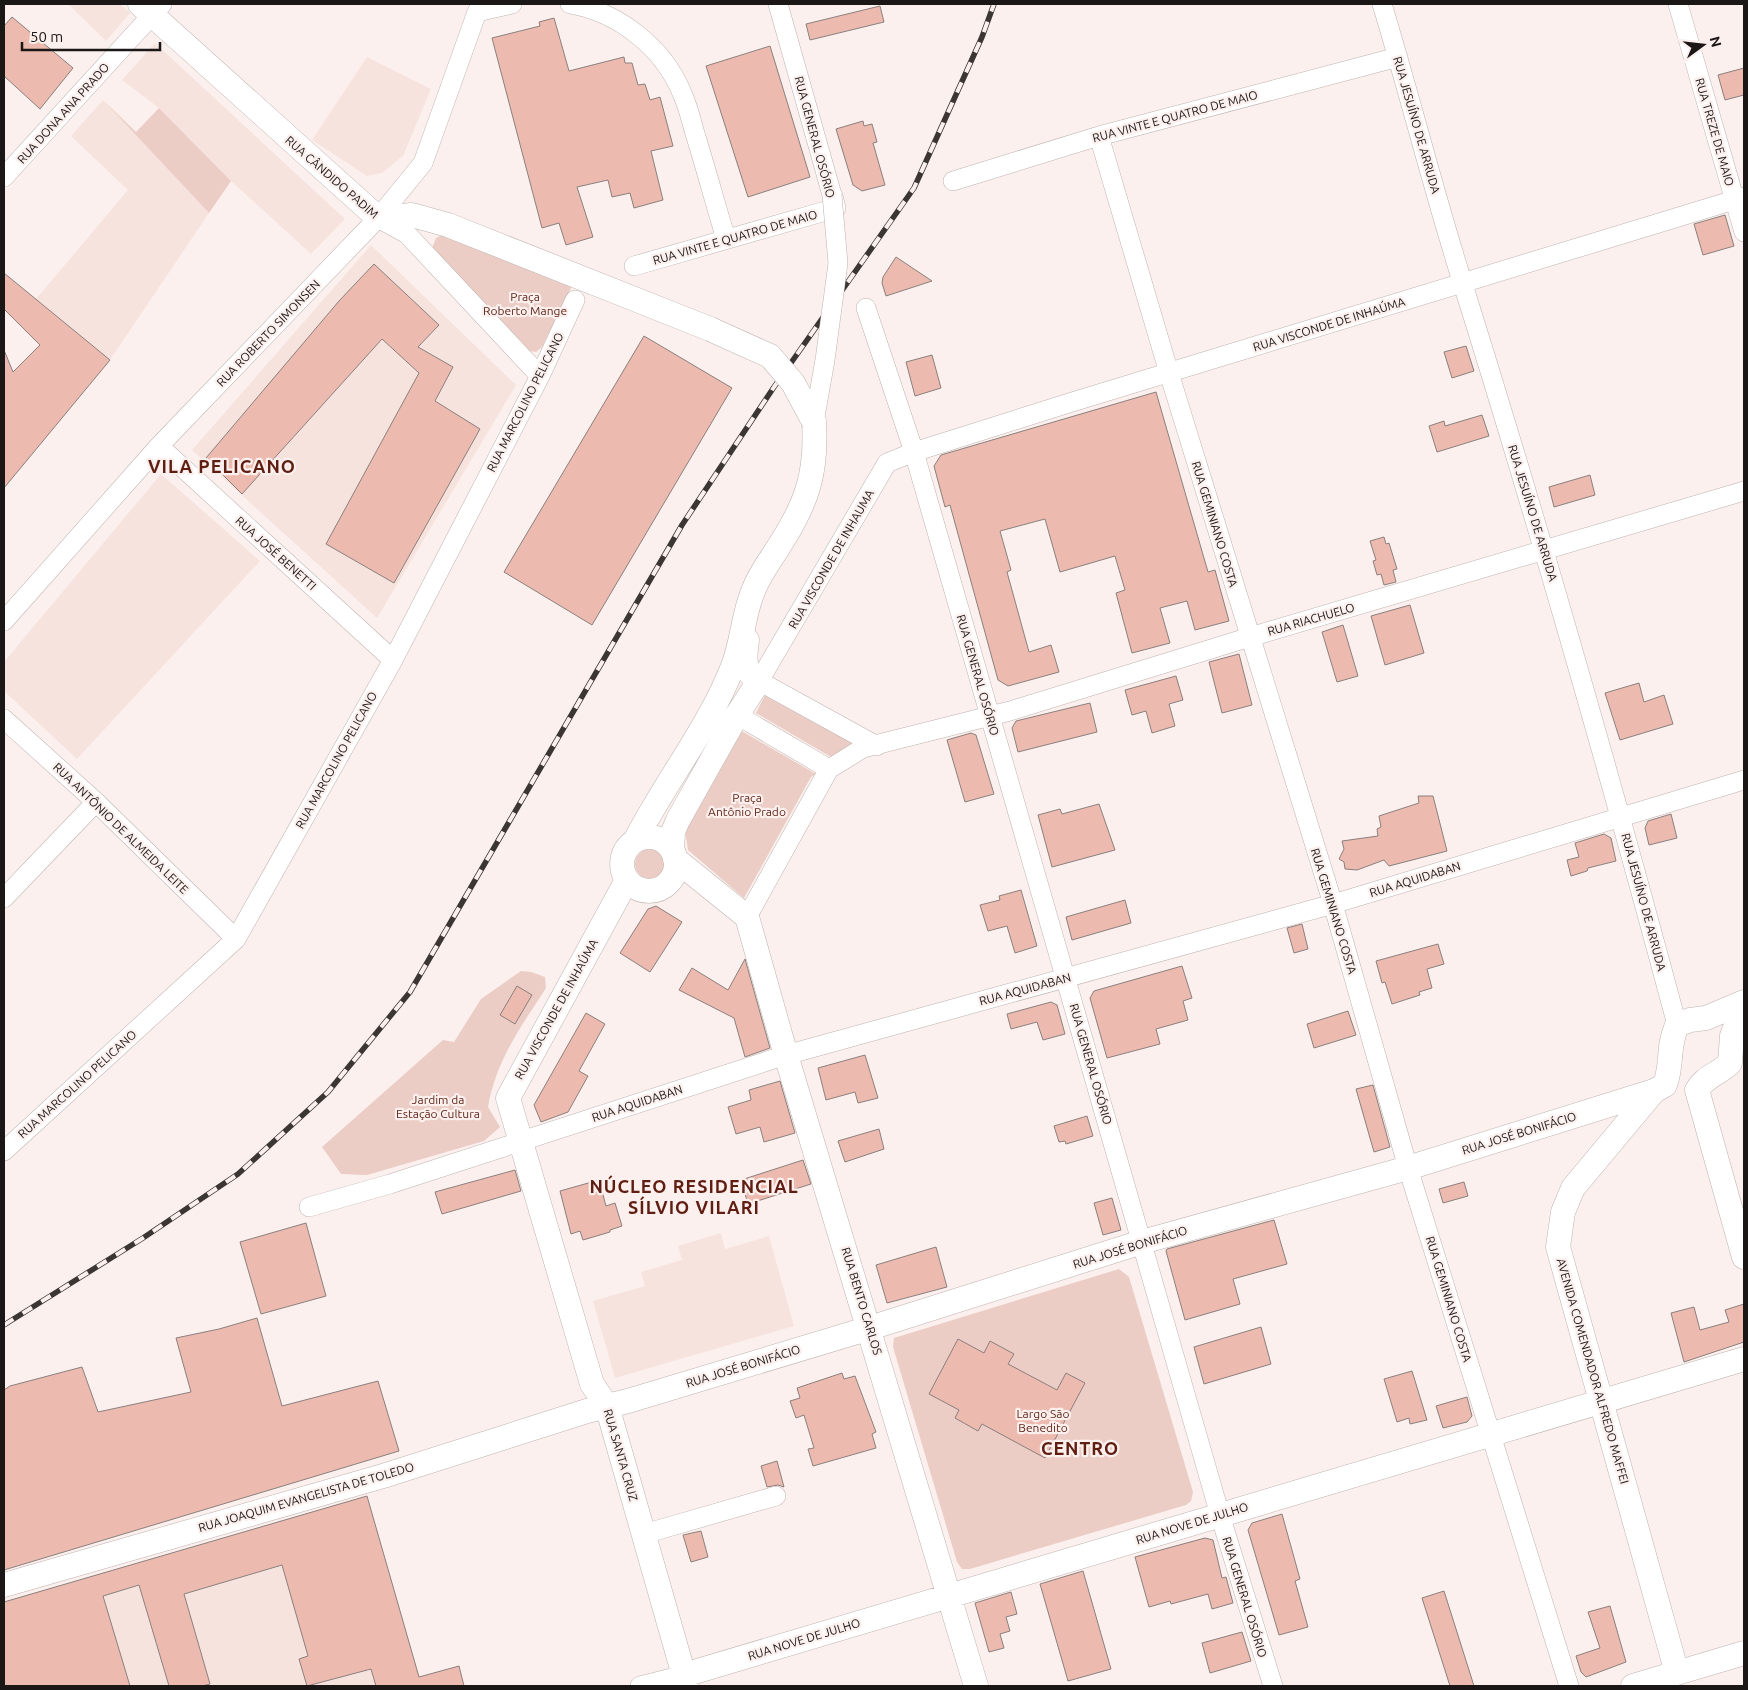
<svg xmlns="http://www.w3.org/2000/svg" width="1748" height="1690" font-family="Ubuntu,sans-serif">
  <rect width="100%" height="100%" fill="#fbf0ed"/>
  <path fill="#f7e3de" d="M68,4H120L130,13L106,41Z
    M155,43L345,219L311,254L231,181L159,108L122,80Z
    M367,57L431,89L403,156L382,173L367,176L312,140Z
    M103,100L209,213L110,360L36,299L128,190L71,136Z
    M371,245L516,385L377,618L192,450Z
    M161,474L260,561L77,759L4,691V662Z
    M721,1233L725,1249L769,1236L794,1326L615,1378L593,1301L645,1286L641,1272L682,1260L678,1246Z
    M367,1496L422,1686H4V1602Z"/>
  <path fill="#ebcdc6" d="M103,100L136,132L159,108L231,181L209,213Z
    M442,235L572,286L542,347L536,352L524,350L432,248L436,238Z
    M767,691L862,743H852L831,757L756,713Z
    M738,729L816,774L811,777L744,898L688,850L685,831Z
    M635 864a15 15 0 1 1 30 0a15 15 0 1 1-30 0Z
    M521,971L531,972L545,977L546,988C521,1027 496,1060 488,1107L500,1127L484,1141L367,1175L341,1174L322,1147L443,1040L454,1042L481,999Z
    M1119,1269L1129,1277L1193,1492L1191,1501L1186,1505L970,1569H962L957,1562L893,1347L894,1338Z"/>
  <path fill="#ecbaaf" stroke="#8a807e" d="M880,6L884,22L810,40L806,24Z
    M12,17L73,68L40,109L4,76V26Z
    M554,18L569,71L624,57L625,63H632L638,85L645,84L650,100L660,97L673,146L651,151L663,200L634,208L630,193L612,197L608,180L577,187L593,237L566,245L559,223L542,228L492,38L540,26L539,22Z
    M770,46L810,177L748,197L706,66Z
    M1744,68V95L1725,100L1718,75Z
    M863,121L864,126L872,124L877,142L873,143L885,185L862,191L853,185L836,129Z
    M1725,215L1734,246L1703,255L1694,224Z
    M896,257L932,281L886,296L882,283L883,277Z
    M374,264L439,325L418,347L453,367L435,401L480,429L394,583L326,544L419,373L382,339L242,494L206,458L339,301Z
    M4,273L110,360L4,488V350L13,372L40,345L4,309Z
    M644,336L732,388L592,625L504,572Z
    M1466,346L1474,371L1452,378L1444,352Z
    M932,355L941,388L915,396L906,362Z
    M1156,392L1208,572L1215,570L1229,621L1195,630L1187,601L1160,608L1170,643L1132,653L1116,593L1125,590L1115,556L1060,572L1045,519L1000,531L1011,570L1007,572L1029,652L1051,645L1059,672L1008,686L998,680L950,505L945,507L934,466L941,455Z
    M1482,415L1489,436L1437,452L1429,426L1444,421L1445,426Z
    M1590,475L1595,495L1554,507L1549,487Z
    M1384,537L1386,544L1389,543L1397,569L1393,570L1396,582L1384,585L1381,574L1377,575L1373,561L1376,560L1370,541Z
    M1410,605L1424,653L1385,665L1371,616Z
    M1343,625L1358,676L1337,682L1322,632Z
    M1239,654L1252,705L1222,713L1209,662Z
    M1176,676L1183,700L1169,704L1175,726L1152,733L1146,711L1132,715L1125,690Z
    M1639,683L1644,702L1664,695L1673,724L1620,740L1605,693Z
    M1090,703L1097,732L1018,752L1012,728L1016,721Z
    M971,733L976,735L994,794L965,802L947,740Z
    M1418,796H1433L1447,851L1389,866L1384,860L1357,870L1345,869L1344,862L1339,859L1344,849L1342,841L1378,836L1377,829L1381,827L1379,816L1419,803Z
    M1099,804L1115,850L1052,867L1038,815L1060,809L1062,814Z
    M1671,814L1677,838L1649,845L1645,828L1648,821Z
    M1604,834L1611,838L1616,861L1588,868L1587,871L1571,876L1567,860L1579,857L1575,843Z
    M1021,890L1037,946L1015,953L1007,926L988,931L980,905L1000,900L999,896Z
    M1125,900L1131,923L1072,940L1066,917Z
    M656,906L682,922L650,972L620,953L648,909Z
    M1302,924L1308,949L1294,953L1287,928Z
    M1438,944L1444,964L1427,969L1432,988L1419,992L1420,995L1392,1004L1385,982L1382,983L1376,961Z
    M745,959L770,1048L745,1057L734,1018L679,990L692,968L728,990Z
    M1182,966L1192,998L1183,1001L1188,1020L1156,1029L1160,1044L1107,1058L1090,998L1094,991Z
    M517,986L532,995L515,1024L500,1015Z
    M1051,1002L1057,1005L1065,1034L1043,1040L1037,1022L1011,1029L1007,1014Z
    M1348,1011L1356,1035L1314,1048L1307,1024Z
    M586,1013L605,1024L579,1071L588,1076L568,1112L541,1122L534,1105Z
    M865,1055L878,1098L858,1103L855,1092L826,1100L818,1068Z
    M780,1081L795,1133L764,1142L760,1127L736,1134L728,1107L751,1100L749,1090Z
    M1373,1085L1390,1147L1374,1152L1356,1089Z
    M1087,1116L1093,1136L1066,1144L1065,1141L1059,1142L1054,1126Z
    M879,1129L884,1149L845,1162L838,1141Z
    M803,1160L811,1184L748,1204L741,1180Z
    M515,1170L521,1191L442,1214L435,1192Z
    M599,1180L606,1206L615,1203L622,1226L610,1230V1232L583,1240L580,1231L571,1234L560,1191Z
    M1464,1182L1468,1196L1443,1203L1439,1189Z
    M1112,1198L1121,1230L1103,1235L1094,1203Z
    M1274,1220L1287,1264L1233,1279L1240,1304L1185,1320L1166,1251L1167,1249Z
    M306,1223L326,1296L261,1314L240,1242Z
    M936,1247L947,1287L887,1303L876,1265Z
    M1744,1304V1342L1684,1362L1671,1313L1694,1307L1700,1330L1729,1322L1725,1310Z
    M257,1318L282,1406L378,1381L399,1451L4,1570V1390L10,1386L82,1367L98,1412L191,1392L176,1338L219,1329Z
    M1261,1327L1271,1364L1204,1384L1194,1347Z
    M958,1339L984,1353L990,1341L1014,1354L1008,1364L1057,1390L1066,1373L1085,1383L1045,1458L982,1424L978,1431L955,1418L959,1410L929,1394Z
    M1412,1371L1427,1420L1410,1424L1409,1418L1397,1422L1384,1379Z
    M842,1373L844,1379L855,1376L876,1432L872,1434L876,1448L813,1466L808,1449L814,1448L804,1415L796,1418L790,1401L800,1398L797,1388Z
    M1467,1397L1472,1416L1467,1422L1443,1428L1436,1406Z
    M777,1461L784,1487L778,1485L767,1487L761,1466Z
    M367,1496L419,1677L459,1666L464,1686H376L371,1669L307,1686L299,1659L308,1656L282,1565L184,1594L210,1684L202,1686H169L139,1585L103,1596L130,1686H4V1602Z
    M1282,1514L1300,1579L1295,1581L1308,1627L1279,1635L1248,1530L1252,1523Z
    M701,1531L708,1557L691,1562L683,1535Z
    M1205,1538L1213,1540L1222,1578L1226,1577L1233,1603L1212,1609L1208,1594L1171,1604L1170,1601L1149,1607L1135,1557Z
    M1083,1571L1111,1669L1068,1681L1040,1584Z
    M1444,1591L1474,1686H1450L1422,1598Z
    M1011,1592L1017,1614L1006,1617L1010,1631L1000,1634L1004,1648L989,1652L975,1603Z
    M1610,1606L1626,1662L1586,1677L1581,1672L1576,1656L1600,1648L1588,1612Z
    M1242,1632L1251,1661L1210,1673L1202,1643Z"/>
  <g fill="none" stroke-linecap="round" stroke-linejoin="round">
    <defs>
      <path id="minor" d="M570,4C618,12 663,47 682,93C689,108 692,125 697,140C707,173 716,206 726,239
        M778,4L832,195
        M1382,4C1410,96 1433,189 1462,281C1539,527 1610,775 1677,1025
        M1678,4L1744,232
        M477,12L512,4
        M1099,136L1169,373L1333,904L1408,1168L1569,1686
        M4,177L162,4
        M953,181L1099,136L1398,57
        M378,218L407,234L540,376
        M634,266L836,208L833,196
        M866,308L914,452L1220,1515L1273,1686
        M159,446L393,660
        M4,621L159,446L378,218L423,163L477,12L483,4
        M737,715L829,769
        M4,719L96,802L236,939
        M877,746L759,681L887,463L914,452L1069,403L1744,197
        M4,898L96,802
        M747,917L829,769L863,748L1010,711L1250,637L1744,491
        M4,1151L236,939L393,660L540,376L575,300
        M309,1207L390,1184L786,1055L1333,904L1744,780
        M644,1534L776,1496
        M640,1686L684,1675"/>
      <path id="major" d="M140,4L378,218L412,215L448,225L710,329
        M622 864a27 27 0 1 1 54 0a27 27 0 1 1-54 0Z
        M635,841C665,782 709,728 733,666C743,641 743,613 754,589C760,573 772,558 781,543C808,501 817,471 814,422
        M672,851L673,832L678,820L737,715L759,681C742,671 745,657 747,640
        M675,859L747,917L786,1055L976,1686
        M627,880L508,1098L592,1384L607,1406L687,1686
        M1744,1004L1732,1036L1730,1063C1719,1074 1705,1076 1697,1090L1744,1257
        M4,1585L383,1476L587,1411L628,1401L870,1328L1142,1242L1408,1168L1654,1091
        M1677,1673L1558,1247L1563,1212L1573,1188L1654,1091L1665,1085C1673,1062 1667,1048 1677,1025L1690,1020L1706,1018L1744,1002
        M684,1675L1744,1359
        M1633,1686L1744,1653"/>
    </defs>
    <use href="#minor" stroke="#bdb3b0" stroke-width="20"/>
    <use href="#major" stroke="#bdb3b0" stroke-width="25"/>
    <use href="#minor" stroke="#fff" stroke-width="19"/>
    <use href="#major" stroke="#fff" stroke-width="24"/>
    <defs>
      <path id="rail" d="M4,1325L143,1238L238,1174L328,1092L410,992L682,525L774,387L914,188L982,37L994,4"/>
    </defs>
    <use href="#rail" stroke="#3b3634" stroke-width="5.5"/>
    <use href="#rail" stroke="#fbf0ed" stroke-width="4" stroke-dasharray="11" stroke-linecap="butt"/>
    <defs>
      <path id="minor-bridge" d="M814,422L825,360L838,263L832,195"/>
      <path id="major-bridge" d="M710,329L770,356L793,383L814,422"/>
    </defs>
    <use href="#minor-bridge" stroke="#bdb3b0" stroke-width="20" stroke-linecap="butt"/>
    <use href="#major-bridge" stroke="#bdb3b0" stroke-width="25" stroke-linecap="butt"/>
    <use href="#minor-bridge" stroke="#fff" stroke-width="19"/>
    <use href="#major-bridge" stroke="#fff" stroke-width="24"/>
  </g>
  <g text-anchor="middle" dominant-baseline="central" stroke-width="4.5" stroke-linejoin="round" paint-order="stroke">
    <g font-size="12" fill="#1b1716" stroke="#fbf0ed">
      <text transform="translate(63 113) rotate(-48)">RUA DONA ANA PRADO</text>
      <text transform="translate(1175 116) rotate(-15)">RUA VINTE E QUATRO DE MAIO</text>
      <text transform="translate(1417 125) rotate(74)">RUA JESUÍNO DE ARRUDA</text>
      <text transform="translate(1715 132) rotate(74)">RUA TREZE DE MAIO</text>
      <text transform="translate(815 137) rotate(75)">RUA GENERAL OSÓRIO</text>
      <text transform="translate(332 177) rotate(41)">RUA CÂNDIDO PADIM</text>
      <text transform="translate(735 237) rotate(-16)">RUA VINTE E QUATRO DE MAIO</text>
      <text transform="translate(1329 324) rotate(-17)">RUA VISCONDE DE INHAÚMA</text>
      <text transform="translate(268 333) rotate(-46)">RUA ROBERTO SIMONSEN</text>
      <text transform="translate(525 402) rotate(-63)">RUA MARCOLINO PELICANO</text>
      <text transform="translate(1533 513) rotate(73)">RUA JESUÍNO DE ARRUDA</text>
      <text transform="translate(1215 524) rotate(73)">RUA GEMINIANO COSTA</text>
      <text transform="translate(276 553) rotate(42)">RUA JOSÉ BENETTI</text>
      <text transform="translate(831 559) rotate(-60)">RUA VISCONDE DE INHAUMA</text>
      <text transform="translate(1311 619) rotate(-16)">RUA RIACHUELO</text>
      <text transform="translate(978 675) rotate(74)">RUA GENERAL OSÓRIO</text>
      <text transform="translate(336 760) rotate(-61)">RUA MARCOLINO PELICANO</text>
      <text transform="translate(121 828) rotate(44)">RUA ANTÔNIO DE ALMEIDA LEITE</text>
      <text transform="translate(1415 879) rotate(-17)">RUA AQUIDABAN</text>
      <text transform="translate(1644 902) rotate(75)">RUA JESUÍNO DE ARRUDA</text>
      <text transform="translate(1334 911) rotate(73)">RUA GEMINIANO COSTA</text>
      <text transform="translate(1025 989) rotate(-15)">RUA AQUIDABAN</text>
      <text transform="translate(556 1009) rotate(-61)">RUA VISCONDE DE INHAÚMA</text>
      <text transform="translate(1091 1064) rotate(74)">RUA GENERAL OSÓRIO</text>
      <text transform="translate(77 1084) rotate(-42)">RUA MARCOLINO PELICANO</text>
      <text transform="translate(637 1103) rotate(-18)">RUA AQUIDABAN</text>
      <text transform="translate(1519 1133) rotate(-17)">RUA JOSÉ BONIFÁCIO</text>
      <text transform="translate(1130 1247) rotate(-17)">RUA JOSÉ BONIFÁCIO</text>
      <text transform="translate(1449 1299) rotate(73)">RUA GEMINIANO COSTA</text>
      <text transform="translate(862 1301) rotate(73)">RUA BENTO CARLOS</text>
      <text transform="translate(743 1366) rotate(-17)">RUA JOSÉ BONIFÁCIO</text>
      <text transform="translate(1593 1371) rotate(74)">AVENIDA COMENDADOR ALFREDO MAFFEI</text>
      <text transform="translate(621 1455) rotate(74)">RUA SANTA CRUZ</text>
      <text transform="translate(306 1497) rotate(-16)">RUA JOAQUIM EVANGELISTA DE TOLEDO</text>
      <text transform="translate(1192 1523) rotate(-17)">RUA NOVE DE JULHO</text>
      <text transform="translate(1245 1597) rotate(73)">RUA GENERAL OSÓRIO</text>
      <text transform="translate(804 1639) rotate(-17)">RUA NOVE DE JULHO</text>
    </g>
    <g font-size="12" fill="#61261a" stroke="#fbf0ed">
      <text x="525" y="296">Praça<tspan x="525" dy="14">Roberto Mange</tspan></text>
      <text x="747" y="797">Praça<tspan x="747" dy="14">Antônio Prado</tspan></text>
      <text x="438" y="1099">Jardim da<tspan x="438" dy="14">Estação Cultura</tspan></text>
      <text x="1043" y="1413">Largo São<tspan x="1043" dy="14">Benedito</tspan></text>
    </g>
    <g font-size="18" font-weight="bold" letter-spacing="1" fill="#601d11" stroke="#fbf0ed">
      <text x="222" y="466">VILA PELICANO</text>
      <text x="694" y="1186">NÚCLEO RESIDENCIAL<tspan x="694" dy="21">SÍLVIO VILARI</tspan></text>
      <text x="1080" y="1448">CENTRO</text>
    </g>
  </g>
  <rect width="1748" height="1690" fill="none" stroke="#1b1716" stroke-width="10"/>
  <g transform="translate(1703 45) rotate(75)" stroke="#fbf0ed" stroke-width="4" paint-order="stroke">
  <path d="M0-4L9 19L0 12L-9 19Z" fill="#1b1716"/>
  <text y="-8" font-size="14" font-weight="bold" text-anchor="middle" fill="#1b1716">N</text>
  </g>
  <path d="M22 42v8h138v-8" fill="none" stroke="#1b1716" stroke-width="2.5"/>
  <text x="30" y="42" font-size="15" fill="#1b1716" stroke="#fbf0ed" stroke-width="4" paint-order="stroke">50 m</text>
</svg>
